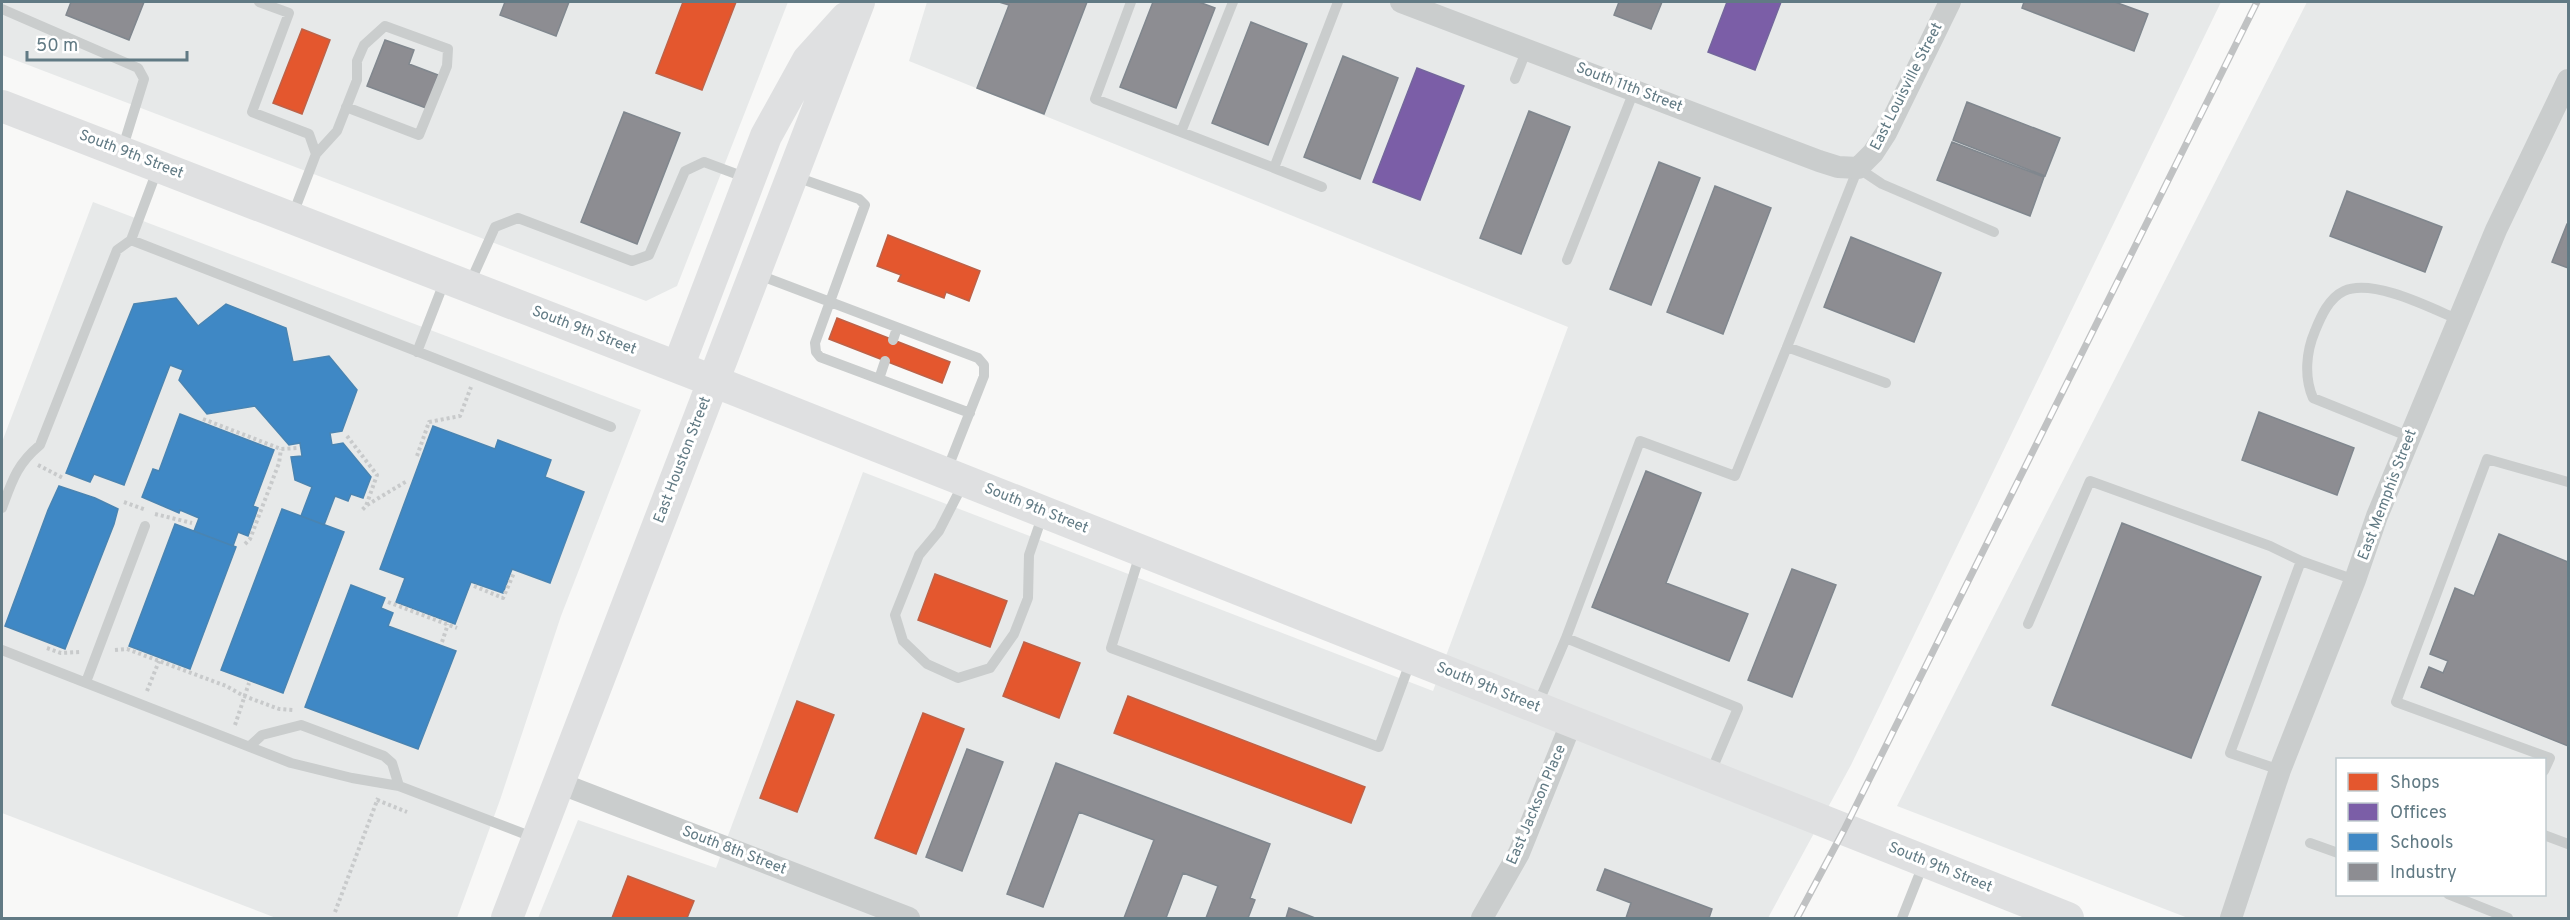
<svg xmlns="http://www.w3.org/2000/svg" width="2570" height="920" font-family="Overpass,sans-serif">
  <rect width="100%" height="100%" fill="#f8f8f7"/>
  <path fill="#e7e9e9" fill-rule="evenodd" d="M2,2H788L677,286L646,301L2,55Z
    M927,2H2221L1851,765L1768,918H538L578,820L716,868L863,472L1433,691L1568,327L909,61Z
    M2307,2H2568V918H2188L1897,806ZM2338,760H2544V894H2338Z
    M93,202L641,410L561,616L500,800L457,918H276L2,813V442Z"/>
  <path fill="#e4572e" stroke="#bd6248" stroke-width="1.5" d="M683,2H736L702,90L656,73Z
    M302,29L330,40L302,114L273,103Z
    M888,235L980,271L969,301L946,292L944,298L898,281L901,275L877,266Z
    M837,318L950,362L942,383L829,339Z
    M935,574L1007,601L990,647L918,620Z
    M1024,642L1080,663L1059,718L1003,696Z
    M1128,696L1365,787L1351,823L1114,733Z
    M797,701L834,715L797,812L760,798Z
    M923,713L964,729L916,854L875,838Z
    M628,876L694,901L687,918H612Z"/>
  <path fill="#7b5ea7" stroke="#73669c" stroke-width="1.5" d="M1727,2H1781L1755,70L1708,52Z
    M1417,68L1464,86L1420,200L1373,182Z"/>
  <path fill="#3f88c5" stroke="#4984b2" stroke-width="1.5" d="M176,298L198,326L226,304L286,328L293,362L329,356L357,390L342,431L330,433L332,445L343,443L371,477L363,498L351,494L348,501L335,496L324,525L301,516L312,487L295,480L291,457L302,456L300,443L289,445L255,406L207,414L179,380L183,370L170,365L124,485L94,474L90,482L66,473L134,304Z
    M180,414L274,450L253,506L258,508L248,536L238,532L233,546L194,531L199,518L180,510L179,513L142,497L153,469L159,471Z
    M433,426L495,449L498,440L551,460L545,477L584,492L550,583L512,569L503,593L471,582L455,624L396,602L405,578L380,569Z
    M59,486L95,498L118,509L114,524L65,649L5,626L48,510Z
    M282,509L344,532L283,693L221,670Z
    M175,524L236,547L190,669L129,646Z
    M351,585L385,598L381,608L393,613L388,626L456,651L418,749L305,707Z"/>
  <path fill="#8d8d92" stroke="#80878e" stroke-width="1.5" d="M71,2H144L129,40L66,15Z
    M505,2H569L556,36L500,15Z
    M999,2H1087L1044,114L977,88L1009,5Z
    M1153,2H1199L1215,8L1176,108L1120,87Z
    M1619,2H1662L1651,29L1614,15Z
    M2024,2H2115L2148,14L2134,51L2022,8Z
    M1251,22L1307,44L1268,145L1212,123Z
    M385,40L414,50L409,64L438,75L426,108L367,86Z
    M1343,56L1398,78L1360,179L1304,157Z
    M1967,102L2060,138L2045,176L1953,140Z
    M1529,111L1570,127L1521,254L1480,238Z
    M624,112L680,133L637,244L581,222Z
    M1952,142L2044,177L2030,216L1937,180Z
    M1659,162L1700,178L1651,305L1610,289Z
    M1715,186L1771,208L1723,334L1667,312Z
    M2347,191L2442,227L2425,272L2330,236Z
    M2567,224H2568V268L2552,262Z
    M1851,237L1941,273L1914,342L1824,307Z
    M2259,412L2354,448L2337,495L2242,460Z
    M1646,471L1701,493L1666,583L1748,614L1729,661L1592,607Z
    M2122,523L2261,577L2191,758L2052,705Z
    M2499,534L2568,562V746L2421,687L2429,667L2443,673L2448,661L2430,654L2455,588L2474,596Z
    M1792,569L1836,585L1792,697L1748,680Z
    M967,749L1003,762L962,871L926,857Z
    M1056,763L1270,844L1250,898L1255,900L1248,918H1206L1218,886L1183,873L1166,918H1124L1154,840L1079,812L1043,907L1007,894Z
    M1605,869L1712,909L1709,918H1626L1631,903L1597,890Z
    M1289,908L1315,918H1286Z"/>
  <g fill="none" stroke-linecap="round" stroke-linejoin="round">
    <path stroke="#c8cacb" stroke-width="4" stroke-dasharray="3 3" stroke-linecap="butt" d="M203,419L281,449L298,448
      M347,436L377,475L366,506L361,511
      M417,456L429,422L460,416L471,387
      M38,465L63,478
      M124,502L146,510
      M367,505L407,481
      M155,514L192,523
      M245,544L250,539L279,463L281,449
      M474,586L503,598L514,573
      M388,602L457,628
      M442,642L448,624
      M47,648L61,653L80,652
      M115,650L127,649L226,686L244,696L279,709L293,710
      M147,691L159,661
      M235,725L249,683
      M377,800L407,812
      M335,912L378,798"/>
    <path stroke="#cacdcd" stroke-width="10" d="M259,2L289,13L252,112L309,134L316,154L293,214
      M1131,2L1095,99L1181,132L1233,2
      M2,9L138,68L144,79L122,150
      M1515,79L1527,49
      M1181,132L1274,168
      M316,154L337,131L357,80V61L364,45L385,26L448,49L447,66L419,135L346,107
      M796,177L859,199L865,205L815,343L816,352L820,357L970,413
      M1322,187L1274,168L1338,2
      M131,240L611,427
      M1567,260L1634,91
      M759,275L978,358L984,365V376L947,470
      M469,285L495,227L518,218L632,261L649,255L685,171L704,162L747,178
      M893,340L897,328
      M417,352L445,280
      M879,379L885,361
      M1886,383L1787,347L1858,168L1882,184L1994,232
      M2410,437L2313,398C2304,377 2306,352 2315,331C2321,316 2329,298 2344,291C2373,278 2431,308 2459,320
      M963,484L939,531L919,555L895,615L903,641L927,664L958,678L990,668L1014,634L1028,598L1029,555L1043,514
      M2,508C12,481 17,464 40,445L117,250L131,240L158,168
      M1140,554L1111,648L1379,747L1411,660
      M2028,624L2090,481L2270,546L2301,561L2355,580
      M1566,638L1640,441L1735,476L1787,347
      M2,650L291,763L352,778L399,786L535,838
      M86,682L145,526
      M1537,706L1566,638L1738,708L1710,774
      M250,746L262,735L301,725L384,756L392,763L399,786
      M2280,770L2230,753L2301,561
      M2544,771L2550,758L2396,702L2487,459L2568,482
      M2544,835L2568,844
      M2310,843L2338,853
      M2448,894L2508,918
      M1902,918L1923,865"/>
    <path stroke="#cacdcd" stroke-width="22" d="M1401,2L1819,161L1838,167L1858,168L1873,153L1886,133L1950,2
      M559,783L909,918
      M1482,918L1519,853L1572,721
      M2231,918L2280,770L2355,580L2377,516L2496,230L2568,80"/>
    <path stroke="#dfe0e1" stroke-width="32" d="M2,106L713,381L2068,918
      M678,367L766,136L808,60L846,18
      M507,918L859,2"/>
    <defs>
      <path id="rail" d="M1797,918L1844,830L2257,2"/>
    </defs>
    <use href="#rail" stroke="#c0c2c3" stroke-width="7"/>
    <use href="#rail" stroke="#fff" stroke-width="4.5" stroke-dasharray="14" stroke-linecap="butt"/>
  </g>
  <g text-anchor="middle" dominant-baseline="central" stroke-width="6" stroke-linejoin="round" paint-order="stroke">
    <g font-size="15" fill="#617a84" stroke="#fff">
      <text transform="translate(1907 87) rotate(-63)">East Louisville Street</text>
      <text transform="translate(1629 88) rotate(21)">South 11th Street</text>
      <text transform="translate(131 155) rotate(21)">South 9th Street</text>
      <text transform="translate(584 331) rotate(21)">South 9th Street</text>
      <text transform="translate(683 460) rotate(-69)">East Houston Street</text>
      <text transform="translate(2388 495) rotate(-69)">East Memphis Street</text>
      <text transform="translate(1036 509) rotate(22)">South 9th Street</text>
      <text transform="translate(1488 688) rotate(22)">South 9th Street</text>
      <text transform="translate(1537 805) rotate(-67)">East Jackson Place</text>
      <text transform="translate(734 851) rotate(21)">South 8th Street</text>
      <text transform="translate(1940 868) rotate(22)">South 9th Street</text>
    </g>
  </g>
  <rect width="2570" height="920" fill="none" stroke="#617a84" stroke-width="6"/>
  <rect x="2336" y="758" width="210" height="138" fill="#ffffff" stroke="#c0cace" stroke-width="1.5"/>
  <rect x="2348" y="773" width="30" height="18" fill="#e4572e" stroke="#c0cace" stroke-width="1.5"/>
  <text x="2390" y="788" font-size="18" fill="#617a84">Shops</text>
  <rect x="2348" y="803" width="30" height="18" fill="#7b5ea7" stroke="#c0cace" stroke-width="1.5"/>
  <text x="2390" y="818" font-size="18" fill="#617a84">Offices</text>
  <rect x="2348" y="833" width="30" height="18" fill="#3f88c5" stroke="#c0cace" stroke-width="1.5"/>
  <text x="2390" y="848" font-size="18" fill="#617a84">Schools</text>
  <rect x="2348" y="863" width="30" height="18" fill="#8d8d92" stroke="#c0cace" stroke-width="1.5"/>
  <text x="2390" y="878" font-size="18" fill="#617a84">Industry</text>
  <path d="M27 51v9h160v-9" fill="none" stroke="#617a84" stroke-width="3"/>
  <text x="36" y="51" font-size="18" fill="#617a84" stroke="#ffffff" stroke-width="4.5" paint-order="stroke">50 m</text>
</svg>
